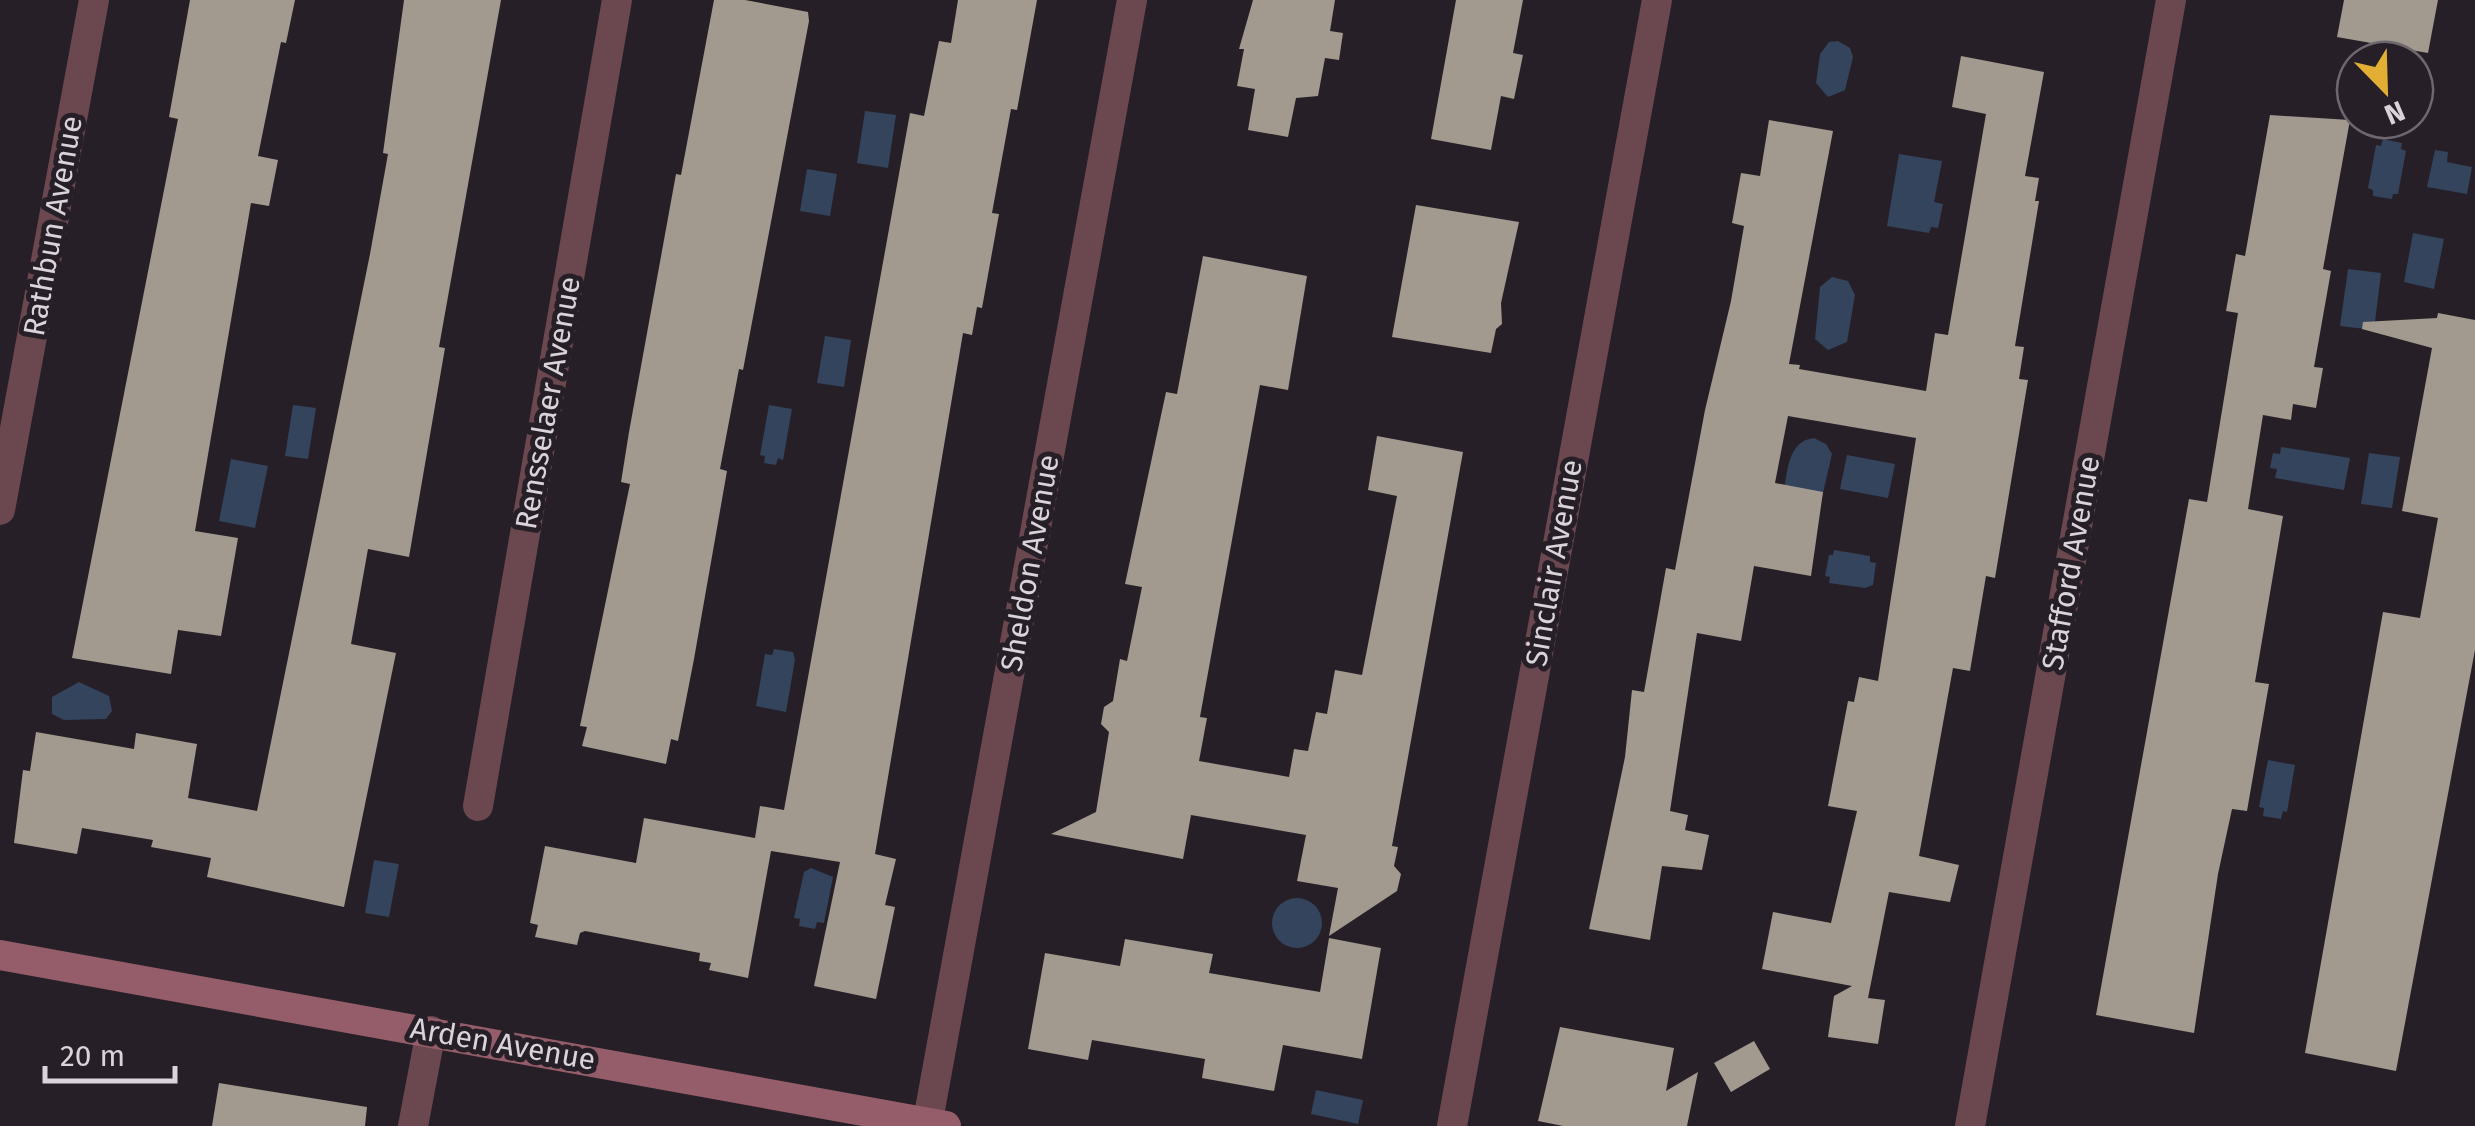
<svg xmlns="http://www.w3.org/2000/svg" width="2475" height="1126" font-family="'Fira Sans',sans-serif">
  <rect width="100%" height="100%" fill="#261f27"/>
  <path fill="#34445d" d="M1838,41L1850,48L1853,57L1845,90L1828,97L1816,83L1820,54L1829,42Z
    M865,111L896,115L888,168L857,163Z
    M2383,139L2402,143L2401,149L2406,151L2398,194H2393L2392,199L2373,196V190L2368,188L2376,145L2381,146Z
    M2435,150L2448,152L2447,162L2472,167L2467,194L2427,187Z
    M1899,154L1942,161L1934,202L1943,204L1938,228L1931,227L1929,233L1887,226Z
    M807,169L837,174L830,216L800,211Z
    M2413,233L2444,239L2434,289L2404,282Z
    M2348,269L2381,273L2374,330L2340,326Z
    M1832,277L1848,281L1855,295L1847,342L1828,350L1815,339L1820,287Z
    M825,336L851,340L844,387L817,383Z
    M293,405L316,408L308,459L285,456Z
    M769,405L792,409L783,460L778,458L776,465L764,463L765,456L760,455Z
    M1814,438L1826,444L1832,454L1820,506L1783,494C1788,472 1787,441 1814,438Z
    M2281,447L2350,458L2344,490L2275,478L2277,469L2270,468L2273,453L2280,454Z
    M2369,453L2400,457L2392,508L2361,504Z
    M1847,455L1895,464L1888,498L1840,489Z
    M231,459L268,466L255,528L219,521Z
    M1834,550L1870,556V562L1876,563L1873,585L1865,588L1829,583L1830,577L1825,576L1829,555H1833Z
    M774,649L793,652L795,660L786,712L756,706L765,654L772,655Z
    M79,682L109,696L112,711L106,719L64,720L52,714V697Z
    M2268,760L2295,765L2287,812L2283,811L2281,819L2263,816L2264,808L2259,807Z
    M374,860L399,864L389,917L365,913Z
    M811,868L833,877L824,923L817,922L815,929L799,926L800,919L794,918L804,872Z
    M1272 923a25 25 0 1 1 50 0a25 25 0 1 1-50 0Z
    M1316,1090L1363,1100L1358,1124L1311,1114Z"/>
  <path fill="#a29a8e" d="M190,0H295L286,43L281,42L258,156L278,160L269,206L251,203L195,531L238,538L221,636L178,630L171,674L72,658L178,119L169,117Z
    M404,0H501L439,347L445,348L409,557L368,549L351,644L396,653L344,907L207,877L211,858L151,847L153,840L82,828L77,854L14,843L23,770L30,771L36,732L134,749L136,733L197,744L188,798L257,811L370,254L388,154L383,153Z
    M714,0H745L808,12L809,21L743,370L739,369L720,469L727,471L694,659L678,741L671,739L666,764L582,746L587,727L580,726L630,484L621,482L629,432L676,174L681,175Z
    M958,0H1037L1017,110L1011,109L992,213L999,214L982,308L977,307L972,335L963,333L875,854L896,859L885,905L895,907L876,999L814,986L840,862L771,851L748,978L709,970L711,963L699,961L700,953L585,931L580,933L577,945L535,937L538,925L530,923L545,846L636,863L644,818L755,838L760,806L784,810L910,113L924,116L939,41L951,43Z
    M1253,0H1335L1330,31L1343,33L1339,60L1325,58L1318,96L1296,98L1288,137L1248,130L1255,89L1237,86L1244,49H1239Z
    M1456,0H1523L1513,53L1523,55L1514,99L1501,96L1491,150L1431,139Z
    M2344,0H2438L2428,53L2337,37Z
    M1961,56L2044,72L2025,176L2039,178L2035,201H2039L2015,346L2024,347L2019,379L2028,380L1995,578L1986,576L1970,671L1953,668L1919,856L1959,865L1950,902L1889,892L1868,998L1885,1000L1878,1044L1828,1037L1834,996L1852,986L1762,969L1773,912L1831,923L1857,811L1828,806L1848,701L1854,702L1859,677L1878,681L1916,438L1788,416L1775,483L1823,492L1811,576L1754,566L1741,641L1697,633L1670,811L1688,815L1685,830L1709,835L1702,870L1662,866L1650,940L1589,929L1625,757L1632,690L1644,692L1666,568L1675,570L1705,410L1731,301L1744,226L1732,223L1741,173L1760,176L1769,120L1833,131L1789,364L1800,365L1799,369L1926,391L1935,333L1948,335L1986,114L1952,107Z
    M2270,115L2350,120L2323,269L2331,271L2314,367L2323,368L2316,408L2293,404L2291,420L2263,415L2248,509L2283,516L2255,682L2269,684L2247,811L2232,809L2218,874L2194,1033L2096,1015L2189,499L2207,502L2238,313L2226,311L2236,254L2245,256Z
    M1416,205L1519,222L1501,303L1502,324L1496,329L1491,353L1392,337Z
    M1203,256L1307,276L1288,390L1260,385L1200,717L1207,718L1199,761L1289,777L1294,749L1308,751L1316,712L1327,714L1335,670L1362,675L1397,496L1368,490L1377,436L1463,452L1392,846L1398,847L1394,866L1401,874L1397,891L1329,936L1338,888L1297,881L1306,835L1191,815L1183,859L1051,834L1096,812L1109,732L1101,724L1104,707L1113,701L1120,659L1127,661L1142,587L1125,584L1166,392L1177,394Z
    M2438,313L2475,320V650L2396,1071L2305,1053L2383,612L2420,618L2438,518L2402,511L2432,348L2362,329L2363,322L2437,318Z
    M1329,938L1381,948L1362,1059L1283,1045L1274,1091L1202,1078L1205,1059L1092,1040L1088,1060L1028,1049L1045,953L1120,966L1125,939L1213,954L1209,973L1320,992Z
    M1560,1027L1674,1048L1666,1091L1698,1072L1687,1126H1563L1538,1121Z
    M1754,1041L1770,1069L1731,1092L1714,1063Z
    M219,1083L367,1107L365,1126H212Z"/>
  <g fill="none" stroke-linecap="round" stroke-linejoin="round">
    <path stroke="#6b484f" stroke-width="30" d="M0,510L94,0
      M478,806L617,0
      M413,1126L431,1031
      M927,1126L1132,0
      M1452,1126L1657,0
      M1970,1126L2171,0"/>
    <path stroke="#945d69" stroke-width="30" d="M0,955L946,1126"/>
  </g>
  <g text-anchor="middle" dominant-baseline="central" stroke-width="10" stroke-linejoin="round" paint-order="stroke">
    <g font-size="30" fill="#dad4da" stroke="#261f27">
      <text transform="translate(53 226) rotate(-80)">Rathbun Avenue</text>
      <text transform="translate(548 403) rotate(-80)">Rensselaer Avenue</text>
      <text transform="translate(1030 563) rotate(-80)">Sheldon Avenue</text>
      <text transform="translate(1554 563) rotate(-80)">Sinclair Avenue</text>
      <text transform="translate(2071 563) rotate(-80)">Stafford Avenue</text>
      <text transform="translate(503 1044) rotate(10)">Arden Avenue</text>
    </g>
  </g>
  <g transform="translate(2385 90) rotate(157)"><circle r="48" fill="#261f27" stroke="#6e676f" stroke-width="2.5"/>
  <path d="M0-8L18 38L0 25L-18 38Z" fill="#e2af34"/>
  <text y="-15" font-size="28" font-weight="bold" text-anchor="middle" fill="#dad4da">N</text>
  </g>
  <path d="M45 1066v15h130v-15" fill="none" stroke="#dad4da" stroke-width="5"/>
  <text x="60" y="1066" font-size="30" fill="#dad4da" stroke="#261f27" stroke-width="8" paint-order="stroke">20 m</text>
</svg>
